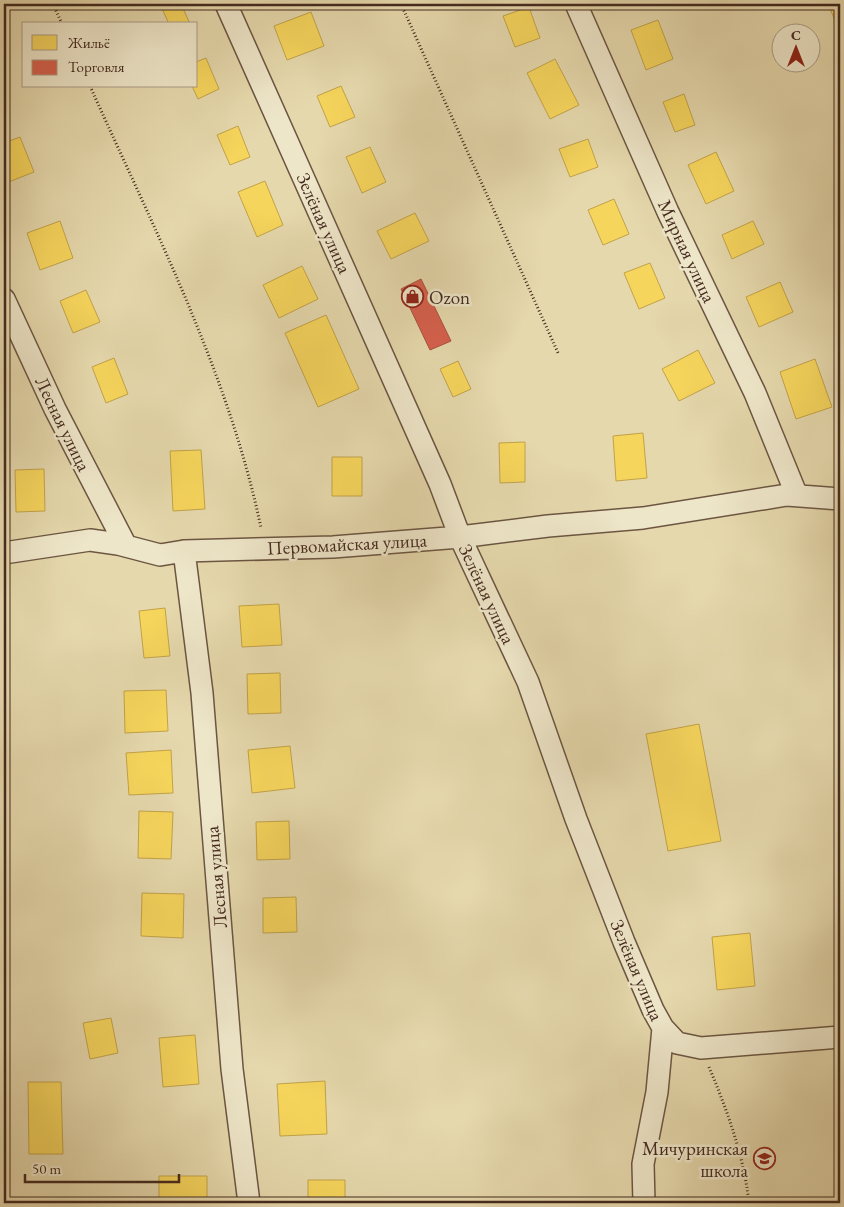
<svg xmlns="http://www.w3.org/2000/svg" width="844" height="1207" font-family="'EB Garamond',serif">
  <rect width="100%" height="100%" fill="#e5d8ac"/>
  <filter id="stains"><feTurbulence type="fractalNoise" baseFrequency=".004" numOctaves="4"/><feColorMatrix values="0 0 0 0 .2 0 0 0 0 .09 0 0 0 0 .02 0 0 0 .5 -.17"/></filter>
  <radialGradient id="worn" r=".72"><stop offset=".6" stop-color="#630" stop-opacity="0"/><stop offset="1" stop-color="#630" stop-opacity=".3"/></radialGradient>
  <path fill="#f6d55c" stroke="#c1a24a" d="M160,4H181L190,24H169Z
    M840,4V31L830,9Z
    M529,7L540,38L515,47L503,16Z
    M311,12L324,46L287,60L274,26Z
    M658,20L673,59L646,70L631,30Z
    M206,58L219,89L198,99L192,86H196V62Z
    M555,59L579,105L550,119L527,73Z
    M341,86L355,117L330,127L317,96Z
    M684,94L695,125L675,132L663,102Z
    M238,126L250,157L230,165L217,135Z
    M20,137L34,172L6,183L4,178V143Z
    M588,139L598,167L570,177L559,149Z
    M370,147L386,182L362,193L346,157Z
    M716,152L734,191L706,204L688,165Z
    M265,181L283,225L257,237L238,192Z
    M614,199L629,234L603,245L588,210Z
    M415,213L429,241L391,259L377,231Z
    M60,221L73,258L40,270L27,233Z
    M753,221L764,244L732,259L722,235Z
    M650,263L665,298L639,309L624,273Z
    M302,266L318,299L279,318L263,285Z
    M780,282L793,312L759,327L746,297Z
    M86,290L100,322L73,333L60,301Z
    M326,315L359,389L318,407L285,333Z
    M698,350L715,383L679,401L662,369Z
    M114,358L128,394L106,403L92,367Z
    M815,359L832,407L796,419L780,372Z
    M458,361L471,389L453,397L440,369Z
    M4,396L10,408L4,411Z
    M643,433L647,478L616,481L613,436Z
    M525,442V482L500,483L499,443Z
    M201,450L205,509L173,511L170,451Z
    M332,457H362V496H332Z
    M44,469L45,511L16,512L15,470Z
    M279,604L282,645L242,647L239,606Z
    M165,608L170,656L144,658L139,611Z
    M280,673L281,713L248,714L247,674Z
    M166,690L168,731L125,733L124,691Z
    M699,724L721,841L668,851L646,734Z
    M290,746L295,788L252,793L248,750Z
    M171,750L173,793L129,795L126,753Z
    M139,811L173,812L171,859L138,858Z
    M289,821L290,859L257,860L256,822Z
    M142,893L184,894L183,938L141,936Z
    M296,897L297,932L263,933V898Z
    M750,933L755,986L717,990L712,937Z
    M111,1018L118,1053L90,1059L83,1023Z
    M195,1035L199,1084L163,1087L159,1038Z
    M325,1081L327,1134L280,1136L277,1084Z
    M28,1082H61L63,1154H29Z
    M159,1176H207V1203H159Z
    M308,1180H345V1203H308Z"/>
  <path fill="#d6604d" stroke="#aa503f" d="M421,279L451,341L430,350L401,289Z"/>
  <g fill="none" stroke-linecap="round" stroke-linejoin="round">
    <defs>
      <path id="minor" d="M226,4L440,484L460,537L528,682L576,819L624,942L653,1010L663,1028L657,1092L643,1164L644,1203
        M576,4L668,212L755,393L795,491L800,496
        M4,299L55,409L126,546
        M184,551L202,693L232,1069L249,1203
        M4,553L90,540L118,544L160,555L184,551L333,547L460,537L548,526L643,518L787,495L840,499
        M663,1028L677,1043L701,1048L840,1037"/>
    </defs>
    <use href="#minor" stroke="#6c5642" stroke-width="24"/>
    <path stroke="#442a1f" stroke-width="3" stroke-dasharray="1 2.5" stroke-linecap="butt" d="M53,4L62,24
      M401,4L559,355
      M90,86C154,229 229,374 261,528
      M709,1067C727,1110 744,1156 749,1203"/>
    <use href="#minor" stroke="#eee6c9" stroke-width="21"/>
  </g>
  <defs>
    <symbol id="shop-ring" viewBox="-11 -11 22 22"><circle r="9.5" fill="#eee6c9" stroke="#8f2418" stroke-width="1.5"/><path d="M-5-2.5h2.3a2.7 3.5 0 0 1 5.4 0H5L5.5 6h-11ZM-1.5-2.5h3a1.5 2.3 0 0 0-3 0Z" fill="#8f2418"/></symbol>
    <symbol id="school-ring" viewBox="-11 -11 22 22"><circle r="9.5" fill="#eee6c9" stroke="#8f2418" stroke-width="1.5"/><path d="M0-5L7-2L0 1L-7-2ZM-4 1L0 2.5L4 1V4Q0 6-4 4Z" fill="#8f2418"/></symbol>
  </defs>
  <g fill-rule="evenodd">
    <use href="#shop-ring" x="400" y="284" width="25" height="25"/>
    <use href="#school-ring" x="752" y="1146" width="25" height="25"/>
  </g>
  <g text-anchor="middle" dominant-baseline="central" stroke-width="5" stroke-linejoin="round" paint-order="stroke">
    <g font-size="19" fill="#442a1f" stroke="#eee6c9">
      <text transform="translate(324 223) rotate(66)">Зелёная улица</text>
      <text transform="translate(687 251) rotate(65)">Мирная улица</text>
      <text transform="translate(63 424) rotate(64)">Лесная улица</text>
      <text transform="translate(347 544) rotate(-3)">Первомайская улица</text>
      <text transform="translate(487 594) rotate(65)">Зелёная улица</text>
      <text transform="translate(216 877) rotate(-95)">Лесная улица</text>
      <text transform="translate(637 970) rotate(67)">Зелёная улица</text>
    </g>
    <g font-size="19" fill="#442a1f" stroke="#eee6c9" text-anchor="start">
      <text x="429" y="297">Ozon</text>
      <text x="748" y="1148" text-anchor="end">Мичуринская<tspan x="748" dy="22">школа</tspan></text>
    </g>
  </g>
  <rect width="844" height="1207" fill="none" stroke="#e5d8ac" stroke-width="20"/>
  <rect x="5" y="5" width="834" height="1197" fill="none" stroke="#442a1f" stroke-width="2.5"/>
  <rect x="10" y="10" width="824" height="1187" fill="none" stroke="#442a1f"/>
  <rect x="22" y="22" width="175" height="65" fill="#eee6c9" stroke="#aa9b85"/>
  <rect x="32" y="35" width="25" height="15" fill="#f6d55c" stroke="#aa9b85"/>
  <text x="68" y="48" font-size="15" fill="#442a1f">Жильё</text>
  <rect x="32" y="60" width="25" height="15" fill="#d6604d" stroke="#aa9b85"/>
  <text x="68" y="72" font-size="15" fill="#442a1f">Торговля</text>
  <g transform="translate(796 48)"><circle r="24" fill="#eee6c9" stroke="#aa9b85"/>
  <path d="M0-4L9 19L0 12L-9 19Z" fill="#8f2418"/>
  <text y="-8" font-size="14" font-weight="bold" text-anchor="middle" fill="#442a1f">С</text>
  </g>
  <path d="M25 1174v8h154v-8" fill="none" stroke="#442a1f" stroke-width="2.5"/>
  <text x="32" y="1174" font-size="15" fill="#442a1f" stroke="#eee6c9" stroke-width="4" paint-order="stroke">50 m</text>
  <rect width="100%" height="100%" filter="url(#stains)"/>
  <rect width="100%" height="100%" fill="url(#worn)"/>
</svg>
